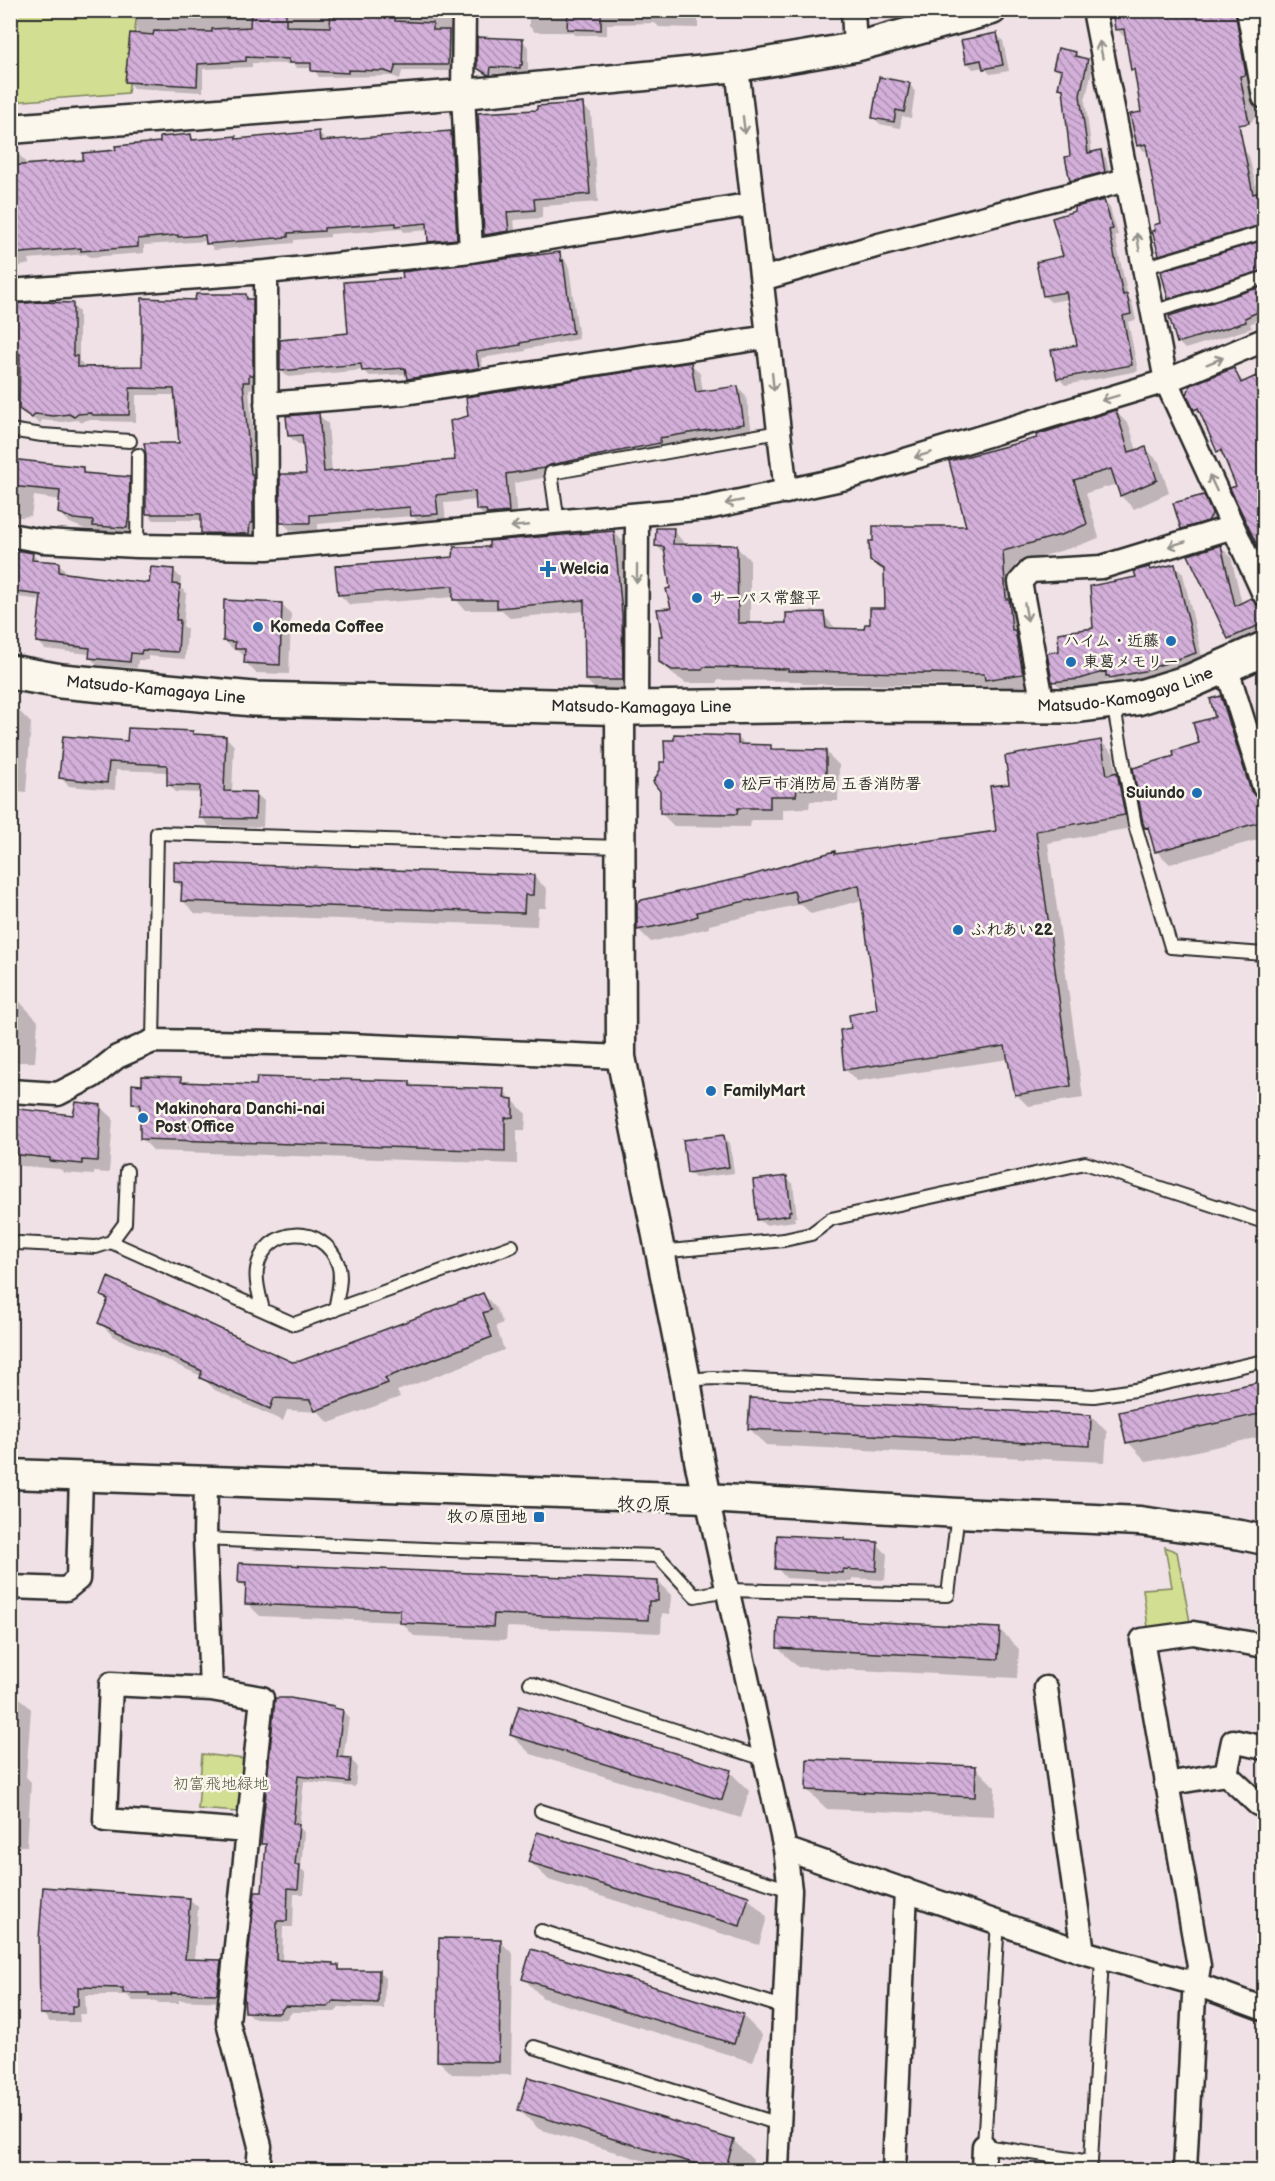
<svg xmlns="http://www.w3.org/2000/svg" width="1275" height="2181" font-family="'Balsamiq Sans','Klee One',sans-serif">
  <defs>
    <pattern id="building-back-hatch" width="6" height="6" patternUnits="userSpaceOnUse" patternTransform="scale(1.5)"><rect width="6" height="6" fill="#d3afd9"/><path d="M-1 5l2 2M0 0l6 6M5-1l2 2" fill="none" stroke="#ab8fb0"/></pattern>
  </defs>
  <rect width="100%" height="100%" fill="#efe1e6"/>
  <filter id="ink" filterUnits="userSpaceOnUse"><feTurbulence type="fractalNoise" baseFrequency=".0167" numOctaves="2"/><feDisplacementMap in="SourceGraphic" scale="12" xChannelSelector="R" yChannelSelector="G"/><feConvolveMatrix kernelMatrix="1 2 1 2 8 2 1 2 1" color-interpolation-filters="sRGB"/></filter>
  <g filter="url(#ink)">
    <path fill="#d2de91" stroke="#7e845e" stroke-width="1.5" d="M11,11H137L128,93L11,102Z
      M1165,1547L1177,1552L1190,1622L1148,1628L1143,1589L1172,1587Z
      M202,1754L244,1759L238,1812L198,1809Z"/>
    <path fill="#0003" d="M136,10H458L454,71H402L400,79L392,76L319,77L313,68H297L293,64L252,63V67L203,69V92L133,88L127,81L137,35Z
      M529,10H698V28L659,27L655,23L607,24V35H575L573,32H535L529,26Z
      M1114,10H1243L1240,20L1257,107L1263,116L1252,119L1253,121L1198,136L1243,150L1249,156L1258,195L1264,193V231L1167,260L1160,254L1162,224L1149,150L1144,151L1138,145L1143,113L1136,73L1132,69L1126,36H1123L1117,29Z
      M997,35L1003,41L1009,71L990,74L984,67L973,69L967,62Z
      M522,40L528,47V71H526V74L497,73L496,80L485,74L478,68Z
      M1075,53L1093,66L1085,101L1092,153L1100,152L1106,158L1110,177L1077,186L1071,180L1072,157L1065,93L1060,87L1063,74L1055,68Z
      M909,84L915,91L911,118L902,116L900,128L880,124L874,118Z
      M582,105L591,113L598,202L542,206V218L514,220L516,239L493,243L485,235L539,111Z
      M319,133L326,142L451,133L458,139L463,245L437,248L430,241L429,230L404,232L402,229L330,234V237L294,240V243L214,250L208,241L144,245V253L90,257L86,254L29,259L30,264L10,268V156L19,155L25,161L26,166L85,161L191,136L196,141L236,138L239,141Z
      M1104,201L1110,208L1118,235L1115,236L1128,297L1132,302L1136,320L1128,322L1138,371L1065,385L1059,378L1079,346L1069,299L1051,302L1044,296L1065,257Z
      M1264,242V277L1176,304L1169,298L1163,272Z
      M559,254L565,260L569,268L579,339L526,349V351L481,358L484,374L415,385L409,378L408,374L370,376L363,370L288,377L281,371L349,335L404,280Z
      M1264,288V317L1250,324L1252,328L1185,349L1178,342L1170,317Z
      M246,296L259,307V381L255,382L256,388L249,389L257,481L255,540L209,539L202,532V520H154L147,513L180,444L176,395H136V422L101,421L99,420H85L82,423L77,420L62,422L42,420L40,424L20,409L21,361L14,362L10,358V305H72L79,312V361L83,364V368H144L197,302Z
      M691,364L700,373L703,392L738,387L746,396L752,432L554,476L514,483L517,521L486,518L478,510L477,500L444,503L446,522L421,524L413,516L360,520L318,524V532L291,531L282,522L307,476L305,444H298L289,436L319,415L328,424L332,473L456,462Z
      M1233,370L1245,383L1255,377L1264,387V556L1232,489L1238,487L1227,461L1218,451L1204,418L1195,409Z
      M1116,412L1129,425L1137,451L1145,448L1159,462L1169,493L1134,509L1121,496L1117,484L1086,493L1099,538L1077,546L1016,564L1018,610L1036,687L1000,693L994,686L803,684L800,681L718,680L716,683H686L674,675L661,662L663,637L672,609L667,556L657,546L673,530L686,545L736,547L750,560V624L787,625L823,614L837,630H865L887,610L886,574L871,560L968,527L1039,439Z
      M10,460L82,469L89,475L129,479L139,488L136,537L104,535L99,530L85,529L70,523L60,513L61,500L34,496L31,516L20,517L10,515Z
      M1203,497L1210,503L1217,522L1189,534L1183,528Z
      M614,532L624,543L632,625L633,690L597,691L586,680L585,611L510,618L502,610H465L454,597L350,605L339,594L455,559Z
      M1220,546L1231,557L1242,604L1264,609V637L1239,648L1229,638Z
      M10,551L32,554L40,562L59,564L66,571V574L151,584L173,570L181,578L180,587L186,593L183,626L187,629L185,659L148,656V660H138L137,668L97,665L90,657V654L45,649L38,641L42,600L10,596Z
      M1174,566L1183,574L1203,661L1120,686L1112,680L1089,687L1062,689L1054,681L1060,652L1095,629L1137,578L1151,572Z
      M282,604L291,614L289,674L256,673L246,663V658L239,651L234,650L224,640Z
      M1221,697L1234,711L1264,807V838L1170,864L1156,851L1151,833L1146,827L1176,757L1201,744L1217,718Z
      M10,710H18L31,723L26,792L10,790Z
      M192,732L196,736L226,737L234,746L232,792L255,793L264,801L263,827L209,826L201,817V793L176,792L168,784L169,772L116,770L115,790L69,786L61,778L128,742Z
      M737,737L746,745L770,746L775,751L826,752L839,765L838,801H810L809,808L783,809V820H751L750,827L674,826L661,813Z
      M1100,741L1113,753L1116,773L1129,786L1136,827L1048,843L1083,1098L1028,1106L1016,1094L1009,1059L857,1081L845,1069L853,1029L878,1011L862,900L811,914L801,904L709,925V928L651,942L639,930V904L745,878L834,853L837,855L997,832L1010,785Z
      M533,876L547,889L546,908H538L537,926L196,914L183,901V889L175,881Z
      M10,1001H19L38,1021L35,1062H10Z
      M180,1078L186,1084L257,1087L410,1082L415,1087L504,1091L526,1114L525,1130H517V1164L154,1151L141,1138V1111L133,1103L144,1087Z
      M100,1106L113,1118L109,1173L94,1172V1175L64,1173L60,1169L10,1165V1110L74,1116Z
      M724,1137L730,1143L734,1173L695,1178L689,1172Z
      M787,1178L793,1184L797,1217H794L795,1221L765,1225L758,1219Z
      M483,1294L496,1308L503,1323L496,1326L504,1350L397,1391L400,1397L329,1423L319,1412L287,1410L283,1421L215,1390L201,1376L113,1336L100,1323L108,1301L103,1296L291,1363L300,1362Z
      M1264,1383V1436L1147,1462L1128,1442L1121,1414Z
      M1091,1416L1107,1432L1105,1462L766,1445L750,1429Z
      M846,1542L877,1544L887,1554L885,1580L852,1578V1582L786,1578L777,1568Z
      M240,1582H658L671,1595L670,1614L662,1613L661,1633L507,1627L506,1640L414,1636L401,1622L260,1616L247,1603L248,1590Z
      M999,1629L1019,1649L1017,1678L798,1667L778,1648Z
      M10,1697H19L31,1709L26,1777L31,1782L27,1846H10Z
      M334,1707L337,1710L343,1711L349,1717L343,1759L351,1760L357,1766L355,1787L304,1781L299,1827L304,1832L301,1869L306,1873L304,1894H294L293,1927H283L282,1962L338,1967L342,1971L379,1972L385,1978L384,2009L340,2007L335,2012H292L286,2019L253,2018L246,2012L263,1894L267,1847L263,1843Z
      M511,1735L730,1772L749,1791L741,1818L531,1754Z
      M975,1767L995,1787L994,1816L827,1809L807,1790Z
      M529,1861L748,1898L767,1917L759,1945L549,1880Z
      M189,1899L198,1907L194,1961L220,1962L229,1970L225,2002L179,2000V2003H159L156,2001H133L127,1995H85L86,2014H79L80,2022H50L42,2013Z
      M500,1941L513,1954L511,2075L452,2074L438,2060Z
      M524,1979L742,2015L762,2035L753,2062L543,1998Z
      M519,2110L734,2141L753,2160L750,2170H675L539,2129Z"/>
    <path fill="url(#building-back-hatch)" stroke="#2b2b2b" stroke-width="1.5" d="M251,10H286V26L330,27L331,10H395V21L433,23V30H449L448,65H396L393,74L385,71L348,70V73L311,71V63H289V59L246,57V61L198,64L197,86L125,82L130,33L153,35L154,31L212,32V29L250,27Z
      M568,10H601V30L567,29Z
      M1112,10H1235L1246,75L1240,76L1249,123L1239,125L1253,194L1264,191V224L1159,255L1152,231H1155L1154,225L1160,223L1146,144L1137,146L1130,114L1141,112L1134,69L1131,70L1124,29L1115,30Z
      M997,33L1003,65L983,69L981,60L966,63L961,40Z
      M477,37L523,39L522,65H520V68L491,67L490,75H488L477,68Z
      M1058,48L1076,52L1075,56L1088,59L1080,95L1088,153L1101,150L1105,172L1070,181L1065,157L1070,156L1063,89L1058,88L1062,70L1053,68Z
      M879,77L910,83L904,112L896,110L894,122L872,118Z
      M583,103L590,194L534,199L535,210L507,212L509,231L484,235L478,113L537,110V106Z
      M319,131L320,141L451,131L457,239L428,242L427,223L396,226V223L324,228V231L288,233V237L206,244L205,235L178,237V235L138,239V247L81,251V248L10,254V166L83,160V153L116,150L115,146L160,142V137L191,134L192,140L236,136V139Z
      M1104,200L1113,229L1109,230L1123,295L1127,294L1131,314L1123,316L1132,365L1057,379L1051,350L1077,345L1066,292L1043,296L1036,262L1063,256L1052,218L1075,211V207Z
      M1264,240V270L1168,299L1161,271Z
      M560,252L561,261L563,260L573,333L520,343L521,345L476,352L479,368L407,379L405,368L362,371L361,364L280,371V340L348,333L344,282L403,278L402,272Z
      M1264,286V309L1245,318L1246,322L1177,343L1169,316Z
      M196,294H246L247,299H253V375H249V382H243L251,474H253V523H250L249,534L201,533V514H146V455L144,443H179L174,389L130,388L129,415H93L91,413L78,414L74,417L69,414L54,416L35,414L32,418L19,409L20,354L10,355V304L41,302L73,303V356H77V367L142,366V298L195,300Z
      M691,362L696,392L738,386L744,424L660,438V443L550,465L545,468L506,474L509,512L487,514L486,510H476L475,491L436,495L438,514L411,516L410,507L310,515V523H280V474H306L302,435L288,436L286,416L319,413L324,472L455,460L450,421L468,416L466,397Z
      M1234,368L1241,383L1256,376L1264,393V560L1230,488L1236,486L1221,450L1217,452L1198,408L1194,410L1187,395L1190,385Z
      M1116,410L1129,452L1146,447L1157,480L1120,496L1111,469L1074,480L1087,524L1064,534L1003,551L1006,599H1009L1012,630H1015L1023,674L985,680L984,674L788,671V669L704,667L702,670H672L659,662V636H662L657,609L671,608L666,589L670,588L664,547L655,546L656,528H674L673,544L737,545L738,623H786V613L824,612L826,628L864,629L865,624H870V608H885L884,569L870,561L869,541H873V526H966L949,461L1037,438L1036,435Z
      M10,459L83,467V473L130,477L129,514L127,528L93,526V521L74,519L58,513L60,491L10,486Z
      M1204,495L1212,514L1208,521L1181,529L1173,503Z
      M614,531L622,613L623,680H585L584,600L497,608V600H453V586L338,595L335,566L453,557L454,547H489V541Z
      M1221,545L1235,606L1251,598L1257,605L1264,607V623L1228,639L1188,555Z
      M10,549L33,553L32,560L59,562V572L111,579L149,583L151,567L174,569L173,584L180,585L176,620H180L178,652L142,650L141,654L131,653L130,662L89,658L90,648L36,642L41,595L10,591Z
      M1175,564L1196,653L1154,667V669L1110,678L1109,676H1106V671L1080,679L1052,682L1047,653L1059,651L1058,633L1093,628L1090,586L1136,577L1134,571L1149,567L1150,570Z
      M224,600L282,603L280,665L244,663L245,649H235V642L223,641Z
      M1221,696L1251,791L1258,799L1264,821L1155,852L1148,827L1145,828L1143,823L1133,768L1174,756L1173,751L1199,743L1193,723L1215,717L1210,699Z
      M128,728L193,731V734L226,736L224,791L256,792L255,819L199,818L200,786L167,785V765L109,762L107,783L59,778L63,736L127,741Z
      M674,734L738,736V744L771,745V749L826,750V789H797L796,796H770V808H738L737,814L660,813V791L653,782L660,770V762H665L664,740H674Z
      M1101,740L1107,775L1117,772L1125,815L1036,831L1071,1086L1015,1095L1005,1046L844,1070L840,1030L851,1028L849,1015L877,1009L859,885L797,902L794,891L751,901L750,900L697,912L698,916L683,921L637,930V903L642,900L745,877L835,851V854L996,831L990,786L1009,784L1005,756Z
      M174,862L534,875L533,895H525L524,913L181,901L182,882H174Z
      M142,1076L181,1077V1082L256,1085L257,1077L410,1081V1086L505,1089L504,1098L513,1099V1117L505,1118V1151L140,1139V1104L132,1103V1084L142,1085Z
      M76,1102L101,1105L98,1161L82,1160V1164L50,1161V1158L10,1154V1108L73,1115Z
      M724,1135L729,1167L687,1173L683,1140Z
      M787,1176L791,1211H789V1215L757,1220L753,1180Z
      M108,1277L292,1362L300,1361L483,1293L491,1310L483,1313L492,1337L385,1378L388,1383L315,1411L310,1400L274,1398L270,1409L200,1378L202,1371L98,1323L108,1299L101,1296Z
      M1264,1381V1413L1126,1443L1119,1412Z
      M750,1398L1091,1415L1090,1446L748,1429Z
      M777,1535L844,1538V1540L878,1542L876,1571L843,1569V1573L775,1569Z
      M239,1563L658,1581V1601H649L648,1620L494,1614L493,1627L400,1623V1610L245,1604L246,1583H238Z
      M778,1617L1000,1628L998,1659L777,1648Z
      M275,1698H290L334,1706V1708L343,1710L337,1757L351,1758L349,1782L298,1776L293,1824H299L295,1865H300L298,1889L288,1888L287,1921H277L276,1960L333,1963V1965H339V1970H379L378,2003L333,2001L328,2007L285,2006L279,2013L245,2012L244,1995L255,1892H262L266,1844H261Z
      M519,1706L731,1770L722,1800L510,1735Z
      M807,1759L976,1766L975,1797L806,1790Z
      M537,1832L749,1896L740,1926L528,1862Z
      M43,1887L190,1898L185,1959L221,1960L217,1994L171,1993V1995H149V1993H123V1988L78,1987V2006H72V2014H40L39,1938Z
      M439,1938L501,1939L499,2062L437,2061Z
      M531,1949L743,2014L734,2044L522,1979Z
      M528,2077L734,2140L725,2170H716L518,2110Z"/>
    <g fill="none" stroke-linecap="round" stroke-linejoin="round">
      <defs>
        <path id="service" d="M1143,268L1264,232
          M1152,312L1264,278
          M10,430L42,435L130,441
          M558,523L551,473L779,432
          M137,546L138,455
          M1113,702L1135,825L1171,947L1264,954
          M153,1041L157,833L620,847
          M111,1242L294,1324L512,1246
          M10,1245L19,1243L96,1247L111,1242L125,1223L127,1171
          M659,1252L784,1240L811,1234L831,1219L1085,1163L1264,1222
          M263,1310C260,1297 255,1283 257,1269C264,1226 323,1222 338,1264C343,1277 337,1297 335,1310
          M686,1380L713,1378L1094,1396L1135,1390L1264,1361
          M205,1539L448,1550L658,1556L695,1596L727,1590L948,1595L958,1513
          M530,1683L764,1759
          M541,1811L790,1890
          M998,1921L984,2146L1091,2162L1102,1958
          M541,1931L786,2008
          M534,2047L779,2124"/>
        <path id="minor" d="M464,10L463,94L471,251
          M853,10L855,47
          M1094,10L1166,381L1264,594
          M1248,10L1264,97
          M737,67L786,492
          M266,272L267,548
          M762,279L879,245L1126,180
          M10,291L266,272L471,251L753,204
          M266,404L405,393L768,337
          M10,535L43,541L137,546L267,548L707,508L846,478L1166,381L1264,340
          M1226,666L1264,787
          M1043,705L1020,582L1030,571L1102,567L1233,527
          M636,708L637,516
          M10,1091L58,1094L93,1076L117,1057L153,1041L327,1044L621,1057
          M206,1482L205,1539L211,1689L262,1698L228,2022L260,2146L258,2170
          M707,1498L785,1849L790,1890L777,2170
          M10,1587L66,1589L78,1579L81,1477
          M1046,1688L1083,1952
          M211,1689L111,1684L105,1820L248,1831
          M1226,1774L1258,1804L1264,1806
          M1166,1784L1226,1774L1233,1741L1264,1748
          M785,1849L1083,1952L1196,1984L1264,2009
          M894,2170L906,1890
          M983,2170L984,2146
          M1185,2170L1194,1996L1199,1966L1142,1640L1193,1633L1264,1646"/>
        <path id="tertiary" d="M10,129L463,94L737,67L855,47L992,10
          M620,708L621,1057L686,1380L699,1460L707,1498
          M10,1474L707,1498L958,1513L1140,1521L1241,1535L1264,1540"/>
        <g id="secondary">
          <path id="s1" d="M10,672L61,681L253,699L636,708L843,705L1074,706L1137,698L1189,682L1264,649"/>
        </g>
      </defs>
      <use href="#service" stroke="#2b2b2b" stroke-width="16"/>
      <use href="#minor" stroke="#2b2b2b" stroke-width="27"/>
      <use href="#tertiary" stroke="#2b2b2b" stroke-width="33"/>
      <use href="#secondary" stroke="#2b2b2b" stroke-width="38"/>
      <use href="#service" stroke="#fbf7ec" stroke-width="12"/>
      <use href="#minor" stroke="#fbf7ec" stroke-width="22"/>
      <use href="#tertiary" stroke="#fbf7ec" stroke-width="28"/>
      <use href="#secondary" stroke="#fbf7ec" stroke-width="33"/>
    </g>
    <defs><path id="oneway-shaft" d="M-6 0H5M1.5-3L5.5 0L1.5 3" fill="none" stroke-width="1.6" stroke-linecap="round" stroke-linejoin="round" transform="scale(1.5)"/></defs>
    <g stroke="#93918c">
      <use href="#oneway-shaft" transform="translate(1101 50) rotate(-101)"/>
      <use href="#oneway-shaft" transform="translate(744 125) rotate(83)"/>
      <use href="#oneway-shaft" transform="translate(1138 242) rotate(-100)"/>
      <use href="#oneway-shaft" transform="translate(1215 361) rotate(-22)"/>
      <use href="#oneway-shaft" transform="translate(773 382) rotate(84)"/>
      <use href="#oneway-shaft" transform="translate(1110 398) rotate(163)"/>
      <use href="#oneway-shaft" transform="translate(923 455) rotate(163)"/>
      <use href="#oneway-shaft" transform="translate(1213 483) rotate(-115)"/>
      <use href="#oneway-shaft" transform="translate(734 502) rotate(169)"/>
      <use href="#oneway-shaft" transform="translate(520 526) rotate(175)"/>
      <use href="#oneway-shaft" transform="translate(1177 544) rotate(163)"/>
      <use href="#oneway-shaft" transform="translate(637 574) rotate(90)"/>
      <use href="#oneway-shaft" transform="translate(1026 612) rotate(80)"/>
    </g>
  </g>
  <g fill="#1f6fb2" stroke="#fbf7ec" stroke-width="2">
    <path d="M545 560h6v6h6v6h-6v6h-6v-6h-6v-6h6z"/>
    <circle cx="697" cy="598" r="6"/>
    <circle cx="258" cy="627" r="6"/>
    <circle cx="1171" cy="641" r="6"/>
    <circle cx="1071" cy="662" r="6"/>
    <circle cx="729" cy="784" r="6"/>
    <circle cx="1197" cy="793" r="6"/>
    <circle cx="958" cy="930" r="6"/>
    <circle cx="711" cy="1091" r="6"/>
    <circle cx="143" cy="1118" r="6"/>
    <rect x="533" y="1511" width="12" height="12" rx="3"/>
  </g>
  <g text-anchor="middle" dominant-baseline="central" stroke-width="5" stroke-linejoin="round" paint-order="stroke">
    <g font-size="16" font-weight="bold" fill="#2b2b2b" stroke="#fbf7ec" text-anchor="start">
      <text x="560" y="569">Welcia</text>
      <text x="709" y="598">サーパス常盤平</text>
      <text x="270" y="627">Komeda Coffee</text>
      <text x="1159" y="641" text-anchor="end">ハイム・近藤</text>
      <text x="1083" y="662">東葛メモリー</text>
      <text x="741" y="784">松戸市消防局 五香消防署</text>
      <text x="1185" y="793" text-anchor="end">Suiundo</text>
      <text x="970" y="930">ふれあい22</text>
      <text x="723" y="1091">FamilyMart</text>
      <text x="155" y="1109">Makinohara Danchi-nai<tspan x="155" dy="18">Post Office</tspan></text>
      <text x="527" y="1517" text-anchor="end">牧の原団地</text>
    </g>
    <g font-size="16" fill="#2b2b2b" stroke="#fbf7ec">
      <text stroke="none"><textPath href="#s1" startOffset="1119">Matsudo-Kamagaya Line</textPath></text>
      <text stroke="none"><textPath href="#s1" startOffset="147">Matsudo-Kamagaya Line</textPath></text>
      <text stroke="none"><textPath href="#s1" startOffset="633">Matsudo-Kamagaya Line</textPath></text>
    </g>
    <g font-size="16" fill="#555844" stroke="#fbf7ec">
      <text x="221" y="1784">初富飛地緑地</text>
    </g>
    <g font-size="18" font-weight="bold" fill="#2b2b2b" stroke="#fbf7ec">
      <text x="644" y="1504">牧の原</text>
    </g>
  </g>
  <rect width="1275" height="2181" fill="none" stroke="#fbf7ec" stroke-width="36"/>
  <rect x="18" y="18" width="1239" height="2145" fill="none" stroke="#2b2b2b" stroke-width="2" filter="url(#ink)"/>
</svg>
